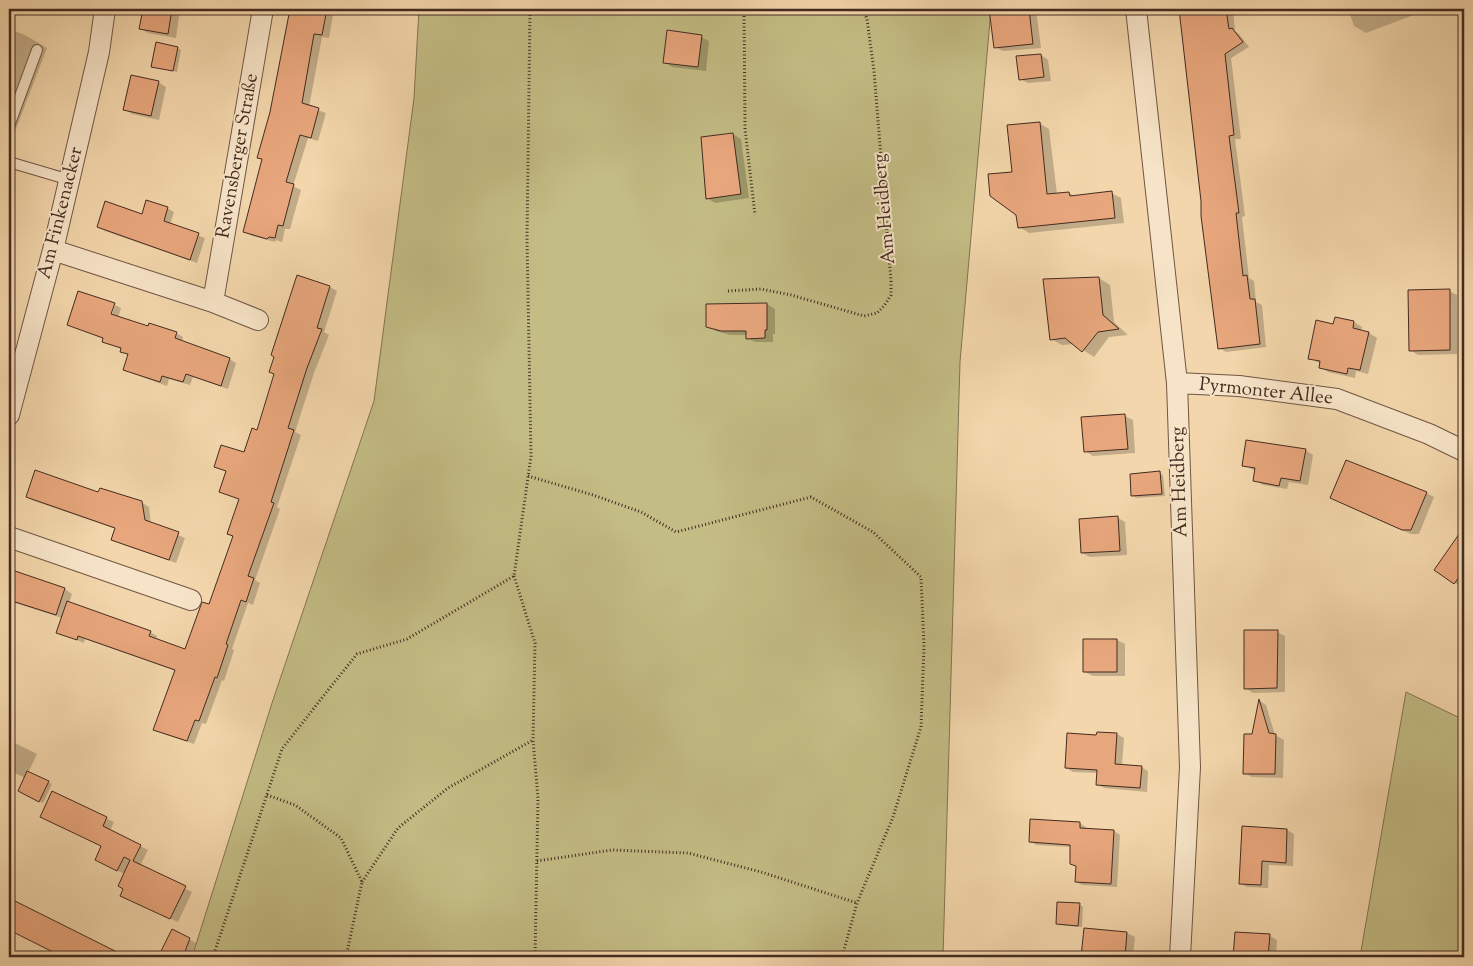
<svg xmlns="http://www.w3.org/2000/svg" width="1473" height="966" font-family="'Sorts Mill Goudy',serif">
  <rect width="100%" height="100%" fill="#f3d6ab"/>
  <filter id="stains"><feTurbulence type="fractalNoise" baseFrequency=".004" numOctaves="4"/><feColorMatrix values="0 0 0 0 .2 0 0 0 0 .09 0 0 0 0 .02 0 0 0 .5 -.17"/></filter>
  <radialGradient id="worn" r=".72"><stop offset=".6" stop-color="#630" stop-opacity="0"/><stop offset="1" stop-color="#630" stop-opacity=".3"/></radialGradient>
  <path fill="#c3bc84" stroke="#847452" d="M419,9H991L960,362L943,957H192L272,703L374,401L414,98Z
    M1406,692L1464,720V957H1360Z"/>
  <path fill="#0003" d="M144,9H180L176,38L148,33L141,29Z
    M291,9H334L329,38L322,37L309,107L326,113L318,141L308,138L293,186L301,190L290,229H285L282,242L276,240L275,242L252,236L245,232L263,160Z
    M990,9H1036L1041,48L1003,51L995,47Z
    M1180,9H1233L1235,31L1239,34L1249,47L1231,58L1241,139H1235L1245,216L1242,217L1249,278L1254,281L1256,302L1262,305L1266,347L1226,352L1219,348Z
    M1348,9H1426L1427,10L1366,33L1354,26Z
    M9,29L25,35L47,48L9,147Z
    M701,37L709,41L706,71L672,67L664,62Z
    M177,48L181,50L177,72L152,66Z
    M1041,55L1048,60L1051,81L1028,83L1020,79Z
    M158,82L166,87L159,120L132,114L124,109Z
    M1039,123L1049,129L1057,194L1069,193L1076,197L1111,193L1121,198L1124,223L1029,233L1019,227Z
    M733,134L741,139L749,198L715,203L707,198Z
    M167,208L174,212L170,225L205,238L197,263L105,231L98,227Z
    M298,277L330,287L337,291L324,332L329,335L314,373L295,432L301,435L277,507L280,509L255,580L260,583L253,605L248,603L232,649L234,650L224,681L222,680L206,724L202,723L194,744L161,733L154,729L176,671L85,639L84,643L57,632L62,618L9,601V571L65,589L72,594L69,603L150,632L157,636L156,640L186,651L209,606L234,537L229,533L240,500L220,492L227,472L216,466L244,454L258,431L275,375Z
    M1099,278L1110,285L1114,322L1128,335L1109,337L1094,357L1074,344L1062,345L1051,339Z
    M1449,291L1457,295V354L1418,355L1410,350Z
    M767,304L775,309V334H773V342H755L747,338V335H730L716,331L708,326Z
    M115,305L121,308L118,318L149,328L176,333L183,337L182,342L229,359L236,363L228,389L193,377L190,385L169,379L167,386L131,373L124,369L129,356L121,351L122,349L111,345L104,341V339L69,324L110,320Z
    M1354,322L1362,327L1361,332L1369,333L1377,338L1368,374L1356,371L1355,378L1328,372L1320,367L1321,364L1310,358L1334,326Z
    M1125,416L1133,420L1135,453L1093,456L1085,451Z
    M1305,450L1313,455L1308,485L1289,482L1287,489L1263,485L1255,480L1256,471L1243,465Z
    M1159,473L1163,475L1165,496L1136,498L1132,495Z
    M99,493L141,502L149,507L151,524L185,538L176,563L119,543L112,539L116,529L34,501L27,497Z
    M1426,493L1434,497L1419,534H1411L1339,502Z
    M1118,518L1125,522L1127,555L1090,557L1082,553Z
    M1464,529V585L1462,588L1436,569Z
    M1277,632L1285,636V692L1253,693L1245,688Z
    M1117,640L1125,644V676H1093L1085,672Z
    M1260,701L1266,705L1275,735L1284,740L1283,778L1252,777L1244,773Z
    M1117,734L1124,738L1122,766L1141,767L1148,771L1147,792L1104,788L1097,784L1098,773L1073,772L1066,768L1098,736Z
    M9,740L37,754L28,773L52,784L43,803L20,791L25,778L9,770Z
    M52,793L114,822L110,831L148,850L140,866L192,892L178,922L129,900L125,889V874L103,864L102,846Z
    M1079,823L1086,827V830L1114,831L1120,835L1117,887L1082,885L1076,882L1077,866L1071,847L1036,845L1030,841Z
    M1287,830L1294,834L1293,866L1269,865L1268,888L1247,887L1240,883Z
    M9,900L125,957H65L9,929Z
    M1080,905L1083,907L1082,927L1060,925L1057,923Z
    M1085,929L1127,933L1135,937L1133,957H1082Z
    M172,930L196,943L191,957H159Z
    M1236,933L1270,936L1277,940L1276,957H1234Z"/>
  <path fill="#e8a67c" stroke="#442b21" d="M143,9H172L168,34L139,29Z
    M290,9H327L322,35L314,34L302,103L319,108L311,138L300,135L286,182L294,184L283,226L278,225L275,238L269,237L267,239L243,232L262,159L257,158L270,112Z
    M989,9H1029L1033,44L994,48Z
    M1179,9H1226L1229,29L1232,28L1243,42L1225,54L1234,135L1229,136L1239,213H1236L1243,276L1247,275L1250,299H1255L1260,344L1218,349L1201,216V201Z
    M667,30L702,35L698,67L663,63Z
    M156,42L178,47L173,71L151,67Z
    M1041,54L1044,77L1019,80L1016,56Z
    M131,75L159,81L151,116L123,110Z
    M1040,122L1047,194L1069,192L1070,196L1112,191L1115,218L1018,228L1016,215L990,196L988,174L1012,172L1007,125Z
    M733,133L741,194L706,199L701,137Z
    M146,200L168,207L164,221L199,233L190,260L97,227L105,201L142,214Z
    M297,275L330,286L317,328L322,329L307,368L288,428L294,430L271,502L274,503L248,576L254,578L246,602L241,600L226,644L228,645L217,678L215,677L199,721L195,720L187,741L153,730L175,670L78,636L77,640L56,633L67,601L151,631L149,636L185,649L202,602L209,604L233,536L227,534L239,499L219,492L226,471L214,467L221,445L244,452L252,428L257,430L274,374L269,372L274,357L271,355Z
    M1099,277L1103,315L1119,329L1098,332L1082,352L1065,338L1050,340L1043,279Z
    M1450,289V350L1409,351L1408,290Z
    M78,291L115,303L111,314L148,326L149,323L177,332L175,338L230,358L221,386L186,374L183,382L162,376L160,382L123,370L128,354L120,352L121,348L102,342L103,338L67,325Z
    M767,303V330H765V338L746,339V331H721L706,327V304Z
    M1335,317L1354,321L1353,328L1369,332L1360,370L1348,368L1347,374L1319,368L1320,361L1308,359L1316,320L1333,324Z
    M1125,414L1128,449L1084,452L1081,417Z
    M1246,440L1306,449L1300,481L1281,478L1279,486L1253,481L1255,468L1242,466Z
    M1346,460L1427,492L1411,530H1402L1330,498Z
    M35,470L98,492L100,488L142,501L145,520L179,532L169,560L111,540L115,528L26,497Z
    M1160,471L1162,494L1131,496L1130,474Z
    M1118,516L1120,551L1081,553L1079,519Z
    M1464,527V570L1454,584L1434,570Z
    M9,569L65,588L56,615L9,600Z
    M1244,630H1278L1277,688L1244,689Z
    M1083,639H1117V672H1083Z
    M1259,699L1269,733L1276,734L1275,774H1243L1244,734H1252Z
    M1097,732L1117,733L1115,764L1142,766L1140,788L1096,785L1097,770L1065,768L1067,733L1096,735Z
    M27,771L49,781L39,802L18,791Z
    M52,791L107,817L103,826L141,845L133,861L186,886L170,919L120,896L123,889L118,886L130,860L124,857L117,871L95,860L101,846L40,817Z
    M1030,819L1080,822V828L1114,830L1111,884L1075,882L1076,866L1070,864V845L1029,842Z
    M1242,826L1287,829L1286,863L1262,861L1261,885L1239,884Z
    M9,898L127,957H63L9,930Z
    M1057,902L1080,903L1078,926L1056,924Z
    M1084,928L1127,932L1125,957H1081Z
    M172,929L190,938L183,957H158Z
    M1235,932L1270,934L1268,957H1233Z"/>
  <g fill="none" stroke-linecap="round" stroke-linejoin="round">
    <defs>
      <path id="service" d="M9,126L37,50
        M9,162L70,180"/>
      <path id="minor" d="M1136,9L1177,383L1190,767L1180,957
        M53,250L213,302L258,320
        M213,302L263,9
        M1177,383L1239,386L1337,399L1429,434L1464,451
        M9,415L53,250L99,52L105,9
        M9,537L191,600"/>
    </defs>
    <use href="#service" stroke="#705644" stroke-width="12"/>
    <use href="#minor" stroke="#705644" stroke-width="22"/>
    <path stroke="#442b21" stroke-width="3" stroke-dasharray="1 2.5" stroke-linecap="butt" d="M744,9L745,129L755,215
      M728,291L761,289L791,295L864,316L877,313L884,306L891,295V281L874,71L867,19L863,9
      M528,476L593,495L641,512L676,532L811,497L873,532L921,577L924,646L921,727L893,817L857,903L842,957
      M514,576L535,643L533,740L538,798L535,957
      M267,795L295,805L341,838L362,882L346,957
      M537,861L612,850L688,853L761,872L857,903
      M362,882L398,828L448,788L533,740
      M213,957L282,749L325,694L357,654L407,639L514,576L531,456L527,239L530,9"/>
    <use href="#service" stroke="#f7e4c8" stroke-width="10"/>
    <use href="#minor" stroke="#f7e4c8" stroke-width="20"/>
  </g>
  <g text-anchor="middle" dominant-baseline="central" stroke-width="4" stroke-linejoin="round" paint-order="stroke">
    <g font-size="19" fill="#442b21" stroke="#f7e4c8">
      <text transform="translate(238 156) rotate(-80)">Ravensberger Straße</text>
      <text transform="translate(885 209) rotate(-95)">Am Heidberg</text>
      <text transform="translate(61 213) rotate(-76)">Am Finkenacker</text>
      <text transform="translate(1266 392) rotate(6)">Pyrmonter Allee</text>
      <text transform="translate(1180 482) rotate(-92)">Am Heidberg</text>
    </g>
  </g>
  <rect width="1473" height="966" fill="none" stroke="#f3d6ab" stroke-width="30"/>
  <rect x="10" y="10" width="1453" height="946" fill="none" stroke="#442b21" stroke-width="2.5"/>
  <rect x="15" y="15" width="1443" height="936" fill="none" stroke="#442b21"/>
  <rect width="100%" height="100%" filter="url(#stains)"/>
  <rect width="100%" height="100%" fill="url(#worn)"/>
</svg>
